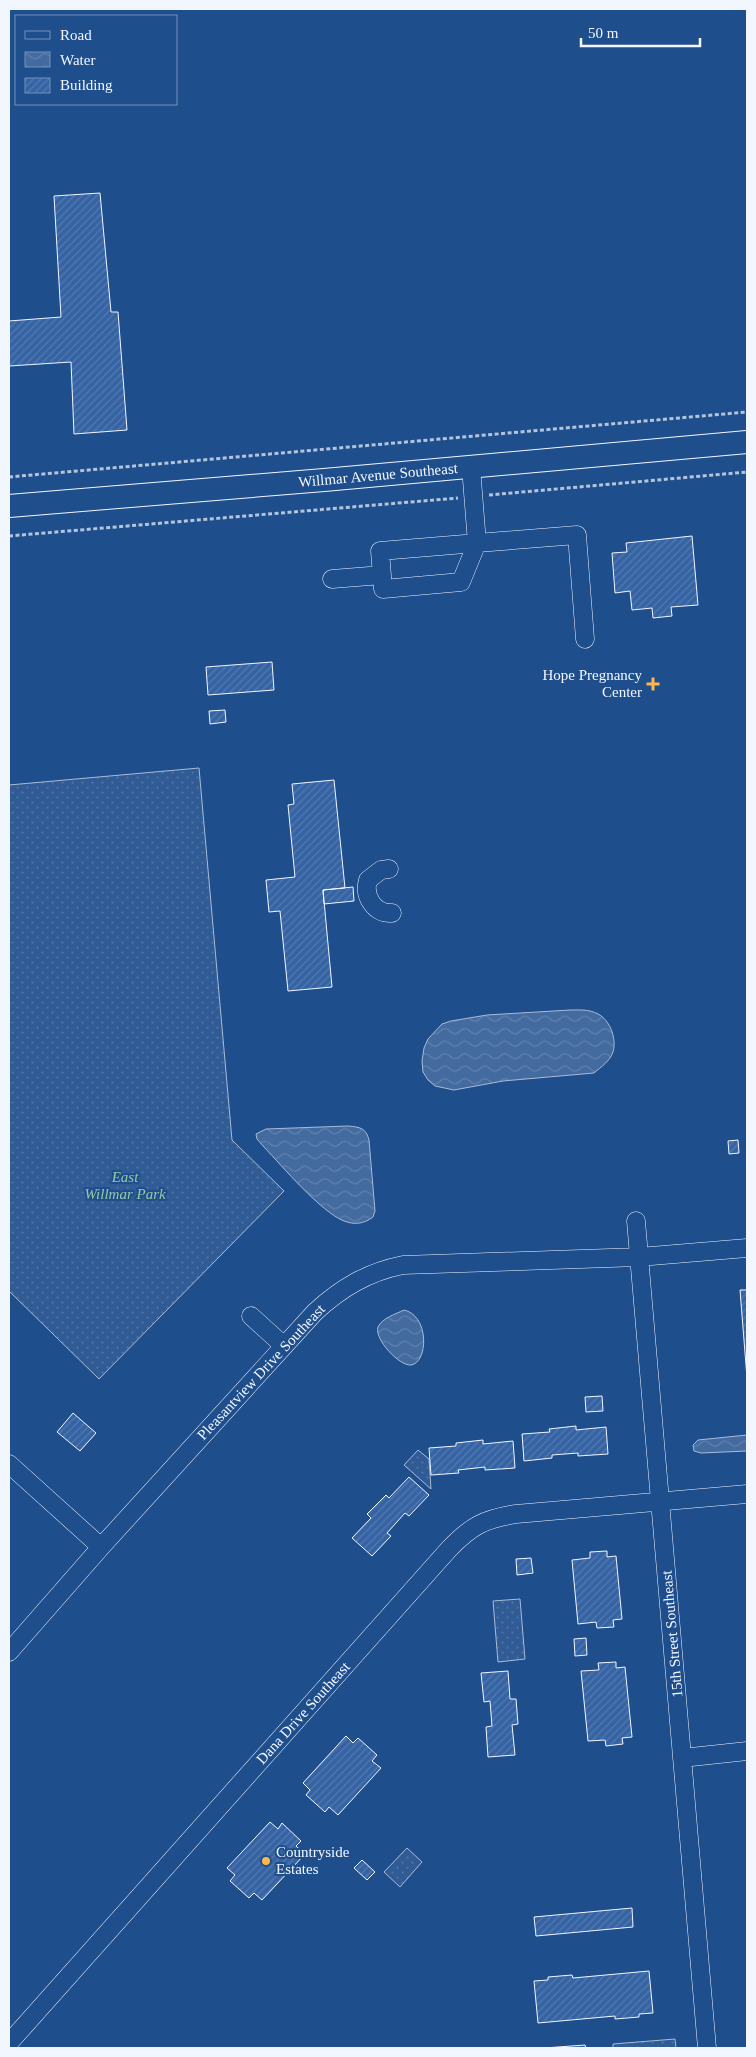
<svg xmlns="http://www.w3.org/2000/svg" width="756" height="2057" font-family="Georgia,serif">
  <defs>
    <pattern id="grass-dots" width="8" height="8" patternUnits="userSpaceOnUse" patternTransform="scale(1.25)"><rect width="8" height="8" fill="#305b95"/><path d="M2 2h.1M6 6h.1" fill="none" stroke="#4e73a5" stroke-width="1.8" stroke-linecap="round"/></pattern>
    <pattern id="water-waves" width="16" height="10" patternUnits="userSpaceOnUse" patternTransform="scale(1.25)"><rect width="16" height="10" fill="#446ba0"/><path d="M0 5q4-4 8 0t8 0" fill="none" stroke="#5f81ae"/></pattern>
    <pattern id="building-hatch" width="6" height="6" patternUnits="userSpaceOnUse" patternTransform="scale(1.25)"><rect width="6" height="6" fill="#3563a3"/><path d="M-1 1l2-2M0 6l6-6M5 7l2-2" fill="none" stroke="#537ab1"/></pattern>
  </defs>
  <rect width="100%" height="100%" fill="#1f4e8c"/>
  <path fill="url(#grass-dots)" stroke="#a8bbd7" d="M199,768L232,1140L284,1191L99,1379L9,1291V785Z
    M418,1450L429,1459L431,1489L404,1465Z
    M520,1599L525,1659L498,1662L493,1601Z
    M407,1848L422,1862L400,1887L384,1872Z
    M675,2039L676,2048H613V2044Z"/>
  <path fill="url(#water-waves)" stroke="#a8bbd7" d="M570,1010C579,1010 589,1009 598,1014C610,1020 617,1039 613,1052C610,1061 601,1067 594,1073L503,1081L454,1090L435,1086L428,1080L423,1072L422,1061L424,1048L428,1039L442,1024L451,1021L487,1015Z
    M348,1126C360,1127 366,1128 369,1140L375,1211L373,1217C364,1224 354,1225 344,1221C321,1212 282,1166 264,1147L257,1139L256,1134L266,1129Z
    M404,1310C430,1316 428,1363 411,1365C399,1366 374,1339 378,1327C382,1318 396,1314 404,1310Z
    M747,1435V1451L701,1453L694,1451L693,1445L698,1440Z"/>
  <path fill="url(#building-hatch)" stroke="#f2f6ff" d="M100,193L111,312H118L127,430L74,434L71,362L9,366V321L61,317L54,196Z
    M692,536L698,605L671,607L672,616L653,618L652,608L632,610L630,591L615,593L612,553L627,552L626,543Z
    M272,662L274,690L208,695L206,667Z
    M225,710L226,722L210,724L209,711Z
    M334,780L345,888L323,890L332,987L288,991L280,911L269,912L266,880L295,877L288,805L294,804L292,784Z
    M353,887L354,901L324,904L323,890Z
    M738,1140L739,1153L729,1154L728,1141Z
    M740,1290H747V1378Z
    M602,1396L603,1411L586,1412L585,1397Z
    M73,1413L96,1433L80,1451L57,1432Z
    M576,1426V1430L606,1427L608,1454L578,1456V1453L552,1455V1458L524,1461L522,1434L550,1432L549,1429Z
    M483,1440V1444L513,1441L515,1468L485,1470V1467L458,1470L459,1473L431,1475L429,1448L456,1446V1443Z
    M409,1477L429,1495L409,1516L405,1513L387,1533L391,1536L372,1556L352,1538L371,1518L367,1514L386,1495L389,1498Z
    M607,1551V1557L616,1556L622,1619L613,1620L614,1627L597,1628L596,1622L578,1624L572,1560L590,1558V1552Z
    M531,1558L533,1573L517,1575L516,1559Z
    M586,1638L587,1655L575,1656L574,1639Z
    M616,1662V1668L625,1667L632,1737L622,1738L623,1744L606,1746L605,1740L588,1741L581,1671L599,1670L598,1663Z
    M508,1671L510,1699H516L518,1724L512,1725L515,1755L488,1757L486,1727L492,1726L490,1701L484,1702L481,1673Z
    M346,1736L353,1743L358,1738L377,1755L372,1761L381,1768L338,1815L329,1807L325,1812L306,1795L310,1790L303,1783Z
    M270,1822L278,1829L282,1823L301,1841L296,1846L305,1854L262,1900L254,1893L249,1898L230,1881L235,1875L227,1868Z
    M362,1860L375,1872L367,1880L354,1868Z
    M632,1908L633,1927L536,1936L534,1917Z
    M649,1971L653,2013L639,2014V2017L615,2019V2016L538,2023L534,1981L548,1980V1977L572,1975L573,1978Z
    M585,2045L586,2048H544Z"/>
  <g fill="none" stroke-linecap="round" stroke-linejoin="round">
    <defs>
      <path id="minor" d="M471,467L477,543L577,535L585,639
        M477,543L461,582L383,589L380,551Z
        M332,579L382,575
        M389,869L381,870L368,880C363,897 375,914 392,913
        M636,1221L707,2048
        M251,1316L284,1346
        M9,1464L101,1547
        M9,1652L101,1547L315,1312C341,1288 368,1272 403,1265L639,1257L747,1248
        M682,1758L747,1751
        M9,2043L449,1549C471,1526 484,1519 516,1514L747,1494"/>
      <path id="major" d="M9,506L324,480L747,442"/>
    </defs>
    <use href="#minor" stroke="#f2f6ff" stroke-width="19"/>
    <use href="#major" stroke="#f2f6ff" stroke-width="24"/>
    <path stroke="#b3c4dc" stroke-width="3" stroke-dasharray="4 2.5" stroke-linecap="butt" d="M9,477L747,412
      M489,495L747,472
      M9,536L458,498"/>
    <use href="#minor" stroke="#1f4e8c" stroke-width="18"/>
    <use href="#major" stroke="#1f4e8c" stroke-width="22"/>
  </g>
  <g fill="#ffb74d" stroke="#1f4e8c" stroke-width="2">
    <path d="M650.5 676.5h5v5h5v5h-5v5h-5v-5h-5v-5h5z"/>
    <circle cx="266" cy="1861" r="5"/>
  </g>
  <g text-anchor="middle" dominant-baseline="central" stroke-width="4" stroke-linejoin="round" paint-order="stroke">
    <g font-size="15" fill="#f2f6ff" stroke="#1f4e8c">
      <text transform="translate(378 475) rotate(-5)">Willmar Avenue Southeast</text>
      <text transform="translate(261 1372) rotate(-47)">Pleasantview Drive Southeast</text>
      <text transform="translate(672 1634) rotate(-95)">15th Street Southeast</text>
      <text transform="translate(303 1713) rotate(-48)">Dana Drive Southeast</text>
    </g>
    <g font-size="15" fill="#f2f6ff" stroke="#1f4e8c" text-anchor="end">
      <text x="642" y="675">Hope Pregnancy<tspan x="642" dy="17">Center</tspan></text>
      <text x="276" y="1852" text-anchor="start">Countryside<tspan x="276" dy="17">Estates</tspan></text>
    </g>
    <g font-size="15" font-style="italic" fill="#97c8a6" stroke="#1f4e8c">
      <text x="125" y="1177">East<tspan x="125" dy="17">Willmar Park</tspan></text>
    </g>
  </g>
  <rect width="756" height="2057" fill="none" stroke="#f2f6ff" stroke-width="20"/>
  <rect x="15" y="15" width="162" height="90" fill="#1f4e8c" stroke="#7391ba"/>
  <rect x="25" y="31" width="25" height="8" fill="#1f4e8c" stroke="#7391ba"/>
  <text x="60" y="40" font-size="15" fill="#f2f6ff">Road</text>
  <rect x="25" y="52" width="25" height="15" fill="url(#water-waves)" stroke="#7391ba"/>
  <text x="60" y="65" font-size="15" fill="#f2f6ff">Water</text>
  <rect x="25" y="78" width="25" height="15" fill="url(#building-hatch)" stroke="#7391ba"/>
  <text x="60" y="90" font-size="15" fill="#f2f6ff">Building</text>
  <path d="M581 38v8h119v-8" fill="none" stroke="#f2f6ff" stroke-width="2.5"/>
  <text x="588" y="38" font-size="15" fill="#f2f6ff" stroke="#1f4e8c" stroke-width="4" paint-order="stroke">50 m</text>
</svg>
